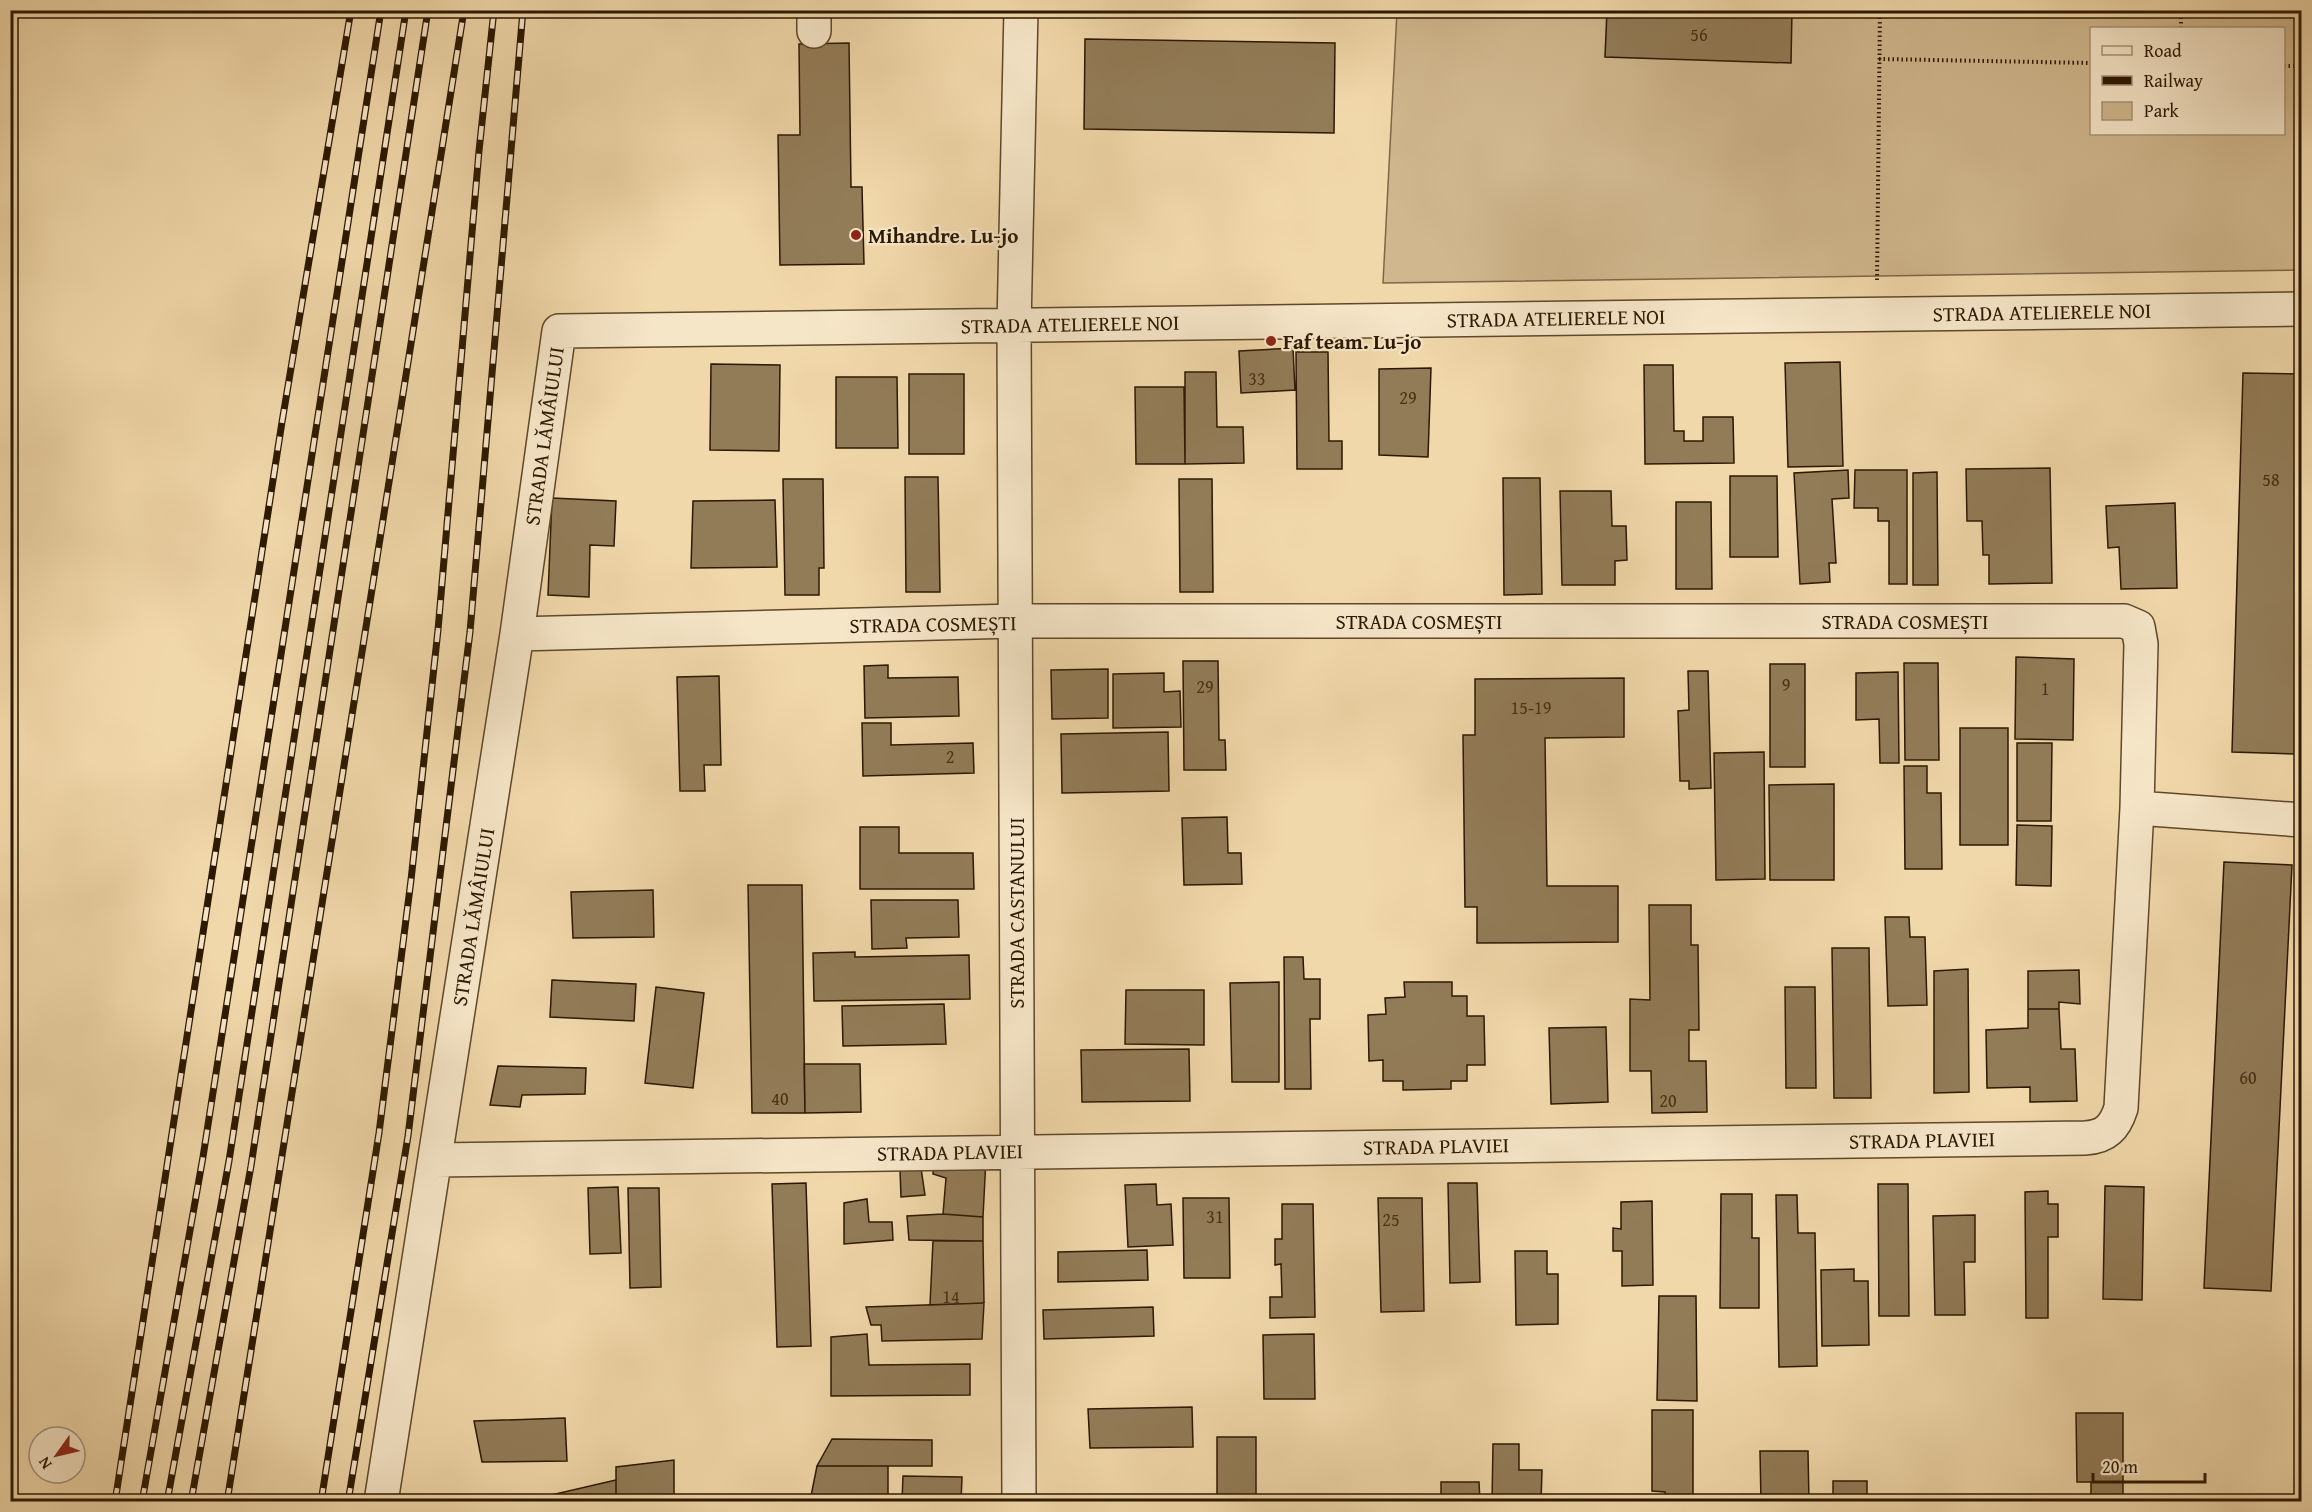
<svg xmlns="http://www.w3.org/2000/svg" width="2312" height="1512" font-family="'Gentium Book Plus',serif">
  <rect width="100%" height="100%" fill="#f1d8aa"/>
  <filter id="stains"><feTurbulence type="fractalNoise" baseFrequency=".00333" numOctaves="4"/><feColorMatrix values="0 0 0 0 .2 0 0 0 0 .09 0 0 0 0 .02 0 0 0 .5 -.17"/></filter>
  <radialGradient id="worn" r=".72"><stop offset=".6" stop-color="#630" stop-opacity="0"/><stop offset="1" stop-color="#630" stop-opacity=".3"/></radialGradient>
  <path fill="#d0b78d" stroke="#7e6846" stroke-width="1.5" fill-rule="evenodd" d="M1397,11H2301V270L1383,283ZM2092,28H2284V134H2092Z"/>
  <path fill="#927c58" stroke="#2c1800" stroke-width="1.5" d="M1607,10H1792L1791,63L1605,57Z
    M1085,39L1335,43L1334,133L1084,129Z
    M849,43L851,187H862L864,264L780,265L778,135H800L799,44Z
    M1293,348L1295,390L1241,393L1239,351Z
    M1296,352H1328L1329,441H1342V469H1297Z
    M1840,362L1843,466L1788,467L1785,363Z
    M711,364L780,365L779,451L710,450Z
    M1644,365H1673L1674,431H1684V441H1703V417H1733L1734,463L1645,464Z
    M1431,368L1428,457L1379,455V369Z
    M1185,372H1216L1217,427H1243L1244,463L1185,464Z
    M2243,373L2302,374V583L2296,754L2232,752Z
    M909,374H964V454H909Z
    M836,377H897L898,448H836Z
    M1135,387H1184L1185,464H1136Z
    M2050,468L2052,583L1989,584V555H1983L1982,521H1967L1966,469Z
    M1848,470L1849,498L1832,499L1836,563H1829L1830,582L1800,584L1794,473Z
    M1855,470H1907V584H1889V521H1878V508H1854Z
    M1937,472L1938,585H1913V473Z
    M1730,476H1777L1778,557H1730Z
    M905,477H938L940,592H906Z
    M1503,478H1540L1542,594L1504,595Z
    M783,479H823L824,568H819V595H785Z
    M1179,479H1212L1213,592H1180Z
    M1560,491H1611L1612,526H1626L1627,560L1615,561V585H1562Z
    M552,498L616,501L614,546L590,545L589,597L548,595Z
    M775,500L777,567L691,568L693,501Z
    M1676,502H1711L1712,589H1676Z
    M2175,503L2177,588L2121,589L2119,547L2108,548L2106,506Z
    M2016,657L2074,659L2073,740L2015,739Z
    M1183,661H1218L1219,740H1225L1226,770H1184Z
    M1904,663H1938L1939,760H1905Z
    M1770,664H1805V767H1770Z
    M888,665V678L958,677L959,716L865,718L864,666Z
    M1108,669V718L1052,719L1051,670Z
    M1688,671H1708L1711,788L1689,789V781H1680L1678,711L1689,710Z
    M1898,672L1899,763H1880L1879,719L1856,720V673Z
    M1164,673V692L1180,691L1181,727L1113,728V674Z
    M719,676L721,765H704L705,791H680L677,677Z
    M1624,678V737L1545,738L1547,886H1618V942L1477,943V907H1465L1463,735H1475V679Z
    M862,723H891V745L973,743L974,773L863,776Z
    M1960,728H2008V845H1960Z
    M1168,732L1169,791L1062,793L1061,734Z
    M2017,743H2052L2051,821H2017Z
    M1764,752L1765,879L1716,880L1714,753Z
    M1904,766H1927V793H1941L1942,869H1905Z
    M1834,784V880H1770L1769,785Z
    M1227,817L1228,853H1241L1242,884L1184,885L1182,818Z
    M2017,825L2052,826L2051,886L2016,885Z
    M860,827H899V853H973L974,889H860Z
    M2224,862L2292,865L2271,1291L2204,1288Z
    M748,885H802L805,1113H752Z
    M653,890L654,937L573,938L571,892Z
    M871,900H958L959,937L906,938L907,948L872,949Z
    M1649,905H1691V945H1698L1699,1030H1689V1061H1706L1707,1112L1652,1113L1651,1071H1630V999L1650,1000Z
    M1885,917H1909L1910,937H1925L1927,1005L1888,1006Z
    M1832,948H1869L1871,1098H1834Z
    M855,952V957L969,955L970,999L814,1001L813,953Z
    M1284,957H1303L1304,979H1320V1019H1310L1311,1089H1285Z
    M1968,969L1969,1092L1934,1093V971Z
    M2079,970L2080,1004L2059,1002V1009H2028V971Z
    M552,980L636,984L634,1021L550,1017Z
    M1279,982V1082H1232L1230,983Z
    M1404,982H1452V996H1467V1016H1484L1485,1065H1467V1081H1451V1089L1403,1090V1081H1383V1060L1369,1061L1368,1015L1386,1014L1385,998L1405,997Z
    M656,987L704,993L693,1088L645,1083Z
    M1785,987H1815L1816,1088H1786Z
    M1126,990H1204V1045L1125,1044Z
    M944,1004L946,1044L843,1046L842,1006Z
    M2028,1009H2059L2061,1049H2075L2077,1101L2030,1102V1087L1987,1088L1986,1030L2028,1028Z
    M1606,1027L1608,1102L1551,1104L1549,1028Z
    M1189,1049L1190,1101L1082,1102L1081,1050Z
    M804,1064H860L861,1112L805,1113Z
    M498,1066L586,1068L585,1094L522,1095L520,1107L490,1105Z
    M934,1157L986,1158L983,1217L943,1214L946,1178L933,1174Z
    M921,1168L925,1195L901,1197L900,1170Z
    M806,1183L811,1346L777,1347L772,1184Z
    M1448,1183H1477L1480,1282L1450,1283Z
    M1156,1184L1157,1205L1171,1204L1173,1245L1128,1247L1125,1185Z
    M1878,1184H1908L1909,1316H1879Z
    M2105,1186L2144,1187L2142,1300L2103,1299Z
    M618,1187L621,1253L590,1254L588,1188Z
    M628,1188H659L661,1287L630,1288Z
    M2048,1191V1204H2058V1237H2048V1318H2026L2025,1192Z
    M1721,1194H1752V1238H1759V1308H1720Z
    M1776,1195H1797L1798,1233H1815L1817,1366L1779,1367Z
    M1183,1198H1229L1230,1278H1184Z
    M1378,1198H1422L1424,1311L1381,1312Z
    M867,1199L869,1222H892L893,1240L844,1244V1203Z
    M1652,1201L1653,1285L1622,1286V1251H1613V1228L1621,1229V1202Z
    M1282,1204H1313L1315,1317L1270,1318V1297H1282L1281,1264L1275,1265V1239H1282Z
    M943,1214L983,1217V1241L909,1240L907,1216Z
    M1975,1215V1262H1964L1965,1315H1935L1933,1216Z
    M933,1241H983L984,1303L930,1305Z
    M1147,1250L1148,1280L1058,1282V1252Z
    M1515,1251H1547V1274H1558V1324L1516,1325Z
    M1854,1269V1281H1868L1869,1345L1822,1346L1821,1270Z
    M1659,1296H1696L1697,1401L1657,1400Z
    M984,1303L982,1339L882,1341L881,1325H871L866,1307Z
    M1153,1307L1154,1336L1044,1339L1043,1310Z
    M867,1334L869,1365L970,1364V1395L831,1396V1337Z
    M1314,1334L1315,1399H1264L1263,1335Z
    M1192,1407L1193,1447L1090,1448L1088,1409Z
    M1652,1410H1693V1502H1666L1665,1492L1652,1491Z
    M2076,1413H2123V1502H2091V1482H2077Z
    M565,1418L567,1461L482,1462L474,1421Z
    M1217,1437H1256V1502H1217Z
    M832,1439L932,1440V1466H817Z
    M1493,1444H1519V1470H1542L1541,1502H1492Z
    M1760,1451H1808L1809,1502H1761Z
    M674,1460V1502H616V1467Z
    M817,1466H888V1495L810,1501Z
    M903,1476L962,1477L961,1502H902Z
    M616,1480V1502H539L538,1498Z
    M1833,1481H1867V1502H1833Z
    M1441,1482H1479L1480,1502H1441Z"/>
  <g fill="none" stroke-linecap="round" stroke-linejoin="round">
    <defs>
      <path id="minor" d="M814,10V31
        M2137,808L2302,820
        M435,1160L2085,1138C2106,1137 2115,1127 2121,1108L2137,808L2141,644L2138,627L2124,621H1015L517,634
        M381,1502L517,634L559,331L2302,309
        M1019,1502L1014,325L1021,10"/>
    </defs>
    <use href="#minor" stroke="#5d482a" stroke-width="36"/>
    <path stroke="#2c1800" stroke-width="4" stroke-dasharray="1.5 3" stroke-linecap="butt" d="M2181,28V10
      M1879,59L2092,63
      M2284,66H2302
      M1877,280L1880,10"/>
    <use href="#minor" stroke="#f6e6c8" stroke-width="33"/>
    <defs>
      <path id="rail" d="M115,1502L282,422L351,10
        M142,1502L203,1157L381,10
        M167,1502L229,1161L406,10
        M191,1502L251,1166L428,10
        M227,1502L464,10
        M321,1502L379,1133L411,880L438,630L479,151L494,10
        M348,1502L408,1136L470,632L523,10"/>
    </defs>
    <use href="#rail" stroke="#2c1800" stroke-width="7"/>
    <use href="#rail" stroke="#f6e6c8" stroke-width="4.5" stroke-dasharray="14" stroke-linecap="butt"/>
  </g>
  <g fill="#8f2418" stroke="#f6e6c8" stroke-width="2">
    <circle cx="856" cy="235" r="6"/>
    <circle cx="1271" cy="341" r="6"/>
  </g>
  <g text-anchor="middle" dominant-baseline="central" stroke-width="4.5" stroke-linejoin="round" paint-order="stroke">
    <g font-size="18" fill="#463116">
      <text x="1699" y="34">56</text>
      <text x="1257" y="378">33</text>
      <text x="1408" y="397">29</text>
      <text x="2271" y="479">58</text>
      <text x="1786" y="684">9</text>
      <text x="1205" y="686">29</text>
      <text x="2045" y="688">1</text>
      <text x="1531" y="707">15-19</text>
      <text x="950" y="756">2</text>
      <text x="2248" y="1077">60</text>
      <text x="780" y="1098">40</text>
      <text x="1668" y="1100">20</text>
      <text x="1215" y="1216">31</text>
      <text x="1391" y="1219">25</text>
      <text x="951" y="1296">14</text>
    </g>
    <g font-size="21" font-weight="bold" fill="#2c1800" stroke="#f6e6c8" text-anchor="start">
      <text x="868" y="235">Mihandre. Lu-jo</text>
      <text x="1283" y="341">Faf team. Lu-jo</text>
    </g>
    <g font-size="21" fill="#2c1800" stroke="#f6e6c8">
      <text transform="translate(2042 312) rotate(-1)">STRADA ATELIERELE NOI</text>
      <text transform="translate(1556 318) rotate(-1)">STRADA ATELIERELE NOI</text>
      <text transform="translate(1070 324) rotate(-1)">STRADA ATELIERELE NOI</text>
      <text transform="translate(544 436) rotate(-82)">STRADA LĂMÂIULUI</text>
      <text x="1419" y="621">STRADA COSMEȘTI</text>
      <text x="1905" y="621">STRADA COSMEȘTI</text>
      <text transform="translate(933 624) rotate(-1)">STRADA COSMEȘTI</text>
      <text transform="translate(1016 913) rotate(-90)">STRADA CASTANULUI</text>
      <text transform="translate(473 917) rotate(-81)">STRADA LĂMÂIULUI</text>
      <text transform="translate(1922 1140) rotate(-1)">STRADA PLAVIEI</text>
      <text transform="translate(1436 1146) rotate(-1)">STRADA PLAVIEI</text>
      <text transform="translate(950 1152) rotate(-1)">STRADA PLAVIEI</text>
    </g>
  </g>
  <rect width="2312" height="1512" fill="none" stroke="#f1d8aa" stroke-width="36"/>
  <rect x="12" y="12" width="2288" height="1488" fill="none" stroke="#2c1800" stroke-width="3"/>
  <rect x="18" y="18" width="2276" height="1476" fill="none" stroke="#2c1800" stroke-width="1.5"/>
  <rect x="2090" y="27" width="195" height="108" fill="#f6e6c8" stroke="#a59478" stroke-width="1.5"/>
  <rect x="2102" y="46" width="30" height="9" fill="#f6e6c8" stroke="#a59478" stroke-width="1.5"/>
  <text x="2144" y="57" font-size="18" fill="#2c1800">Road</text>
  <rect x="2102" y="76" width="30" height="9" fill="#2c1800" stroke="#a59478" stroke-width="1.5"/>
  <text x="2144" y="87" font-size="18" fill="#2c1800">Railway</text>
  <rect x="2102" y="102" width="30" height="18" fill="#d0b78d" stroke="#a59478" stroke-width="1.5"/>
  <text x="2144" y="117" font-size="18" fill="#2c1800">Park</text>
  <g transform="translate(57 1455) rotate(236)"><circle r="28" fill="#f6e6c8" stroke="#a59478" stroke-width="1.5"/>
  <path d="M0-4.5L10 22L0 15L-10 22Z" fill="#8f2418"/>
  <text y="-9" font-size="16" font-weight="bold" text-anchor="middle" fill="#2c1800">N</text>
  </g>
  <path d="M2093 1473v9h112v-9" fill="none" stroke="#2c1800" stroke-width="3"/>
  <text x="2102" y="1473" font-size="18" fill="#2c1800" stroke="#f6e6c8" stroke-width="4.5" paint-order="stroke">20 m</text>
  <rect width="100%" height="100%" filter="url(#stains)"/>
  <rect width="100%" height="100%" fill="url(#worn)"/>
</svg>
